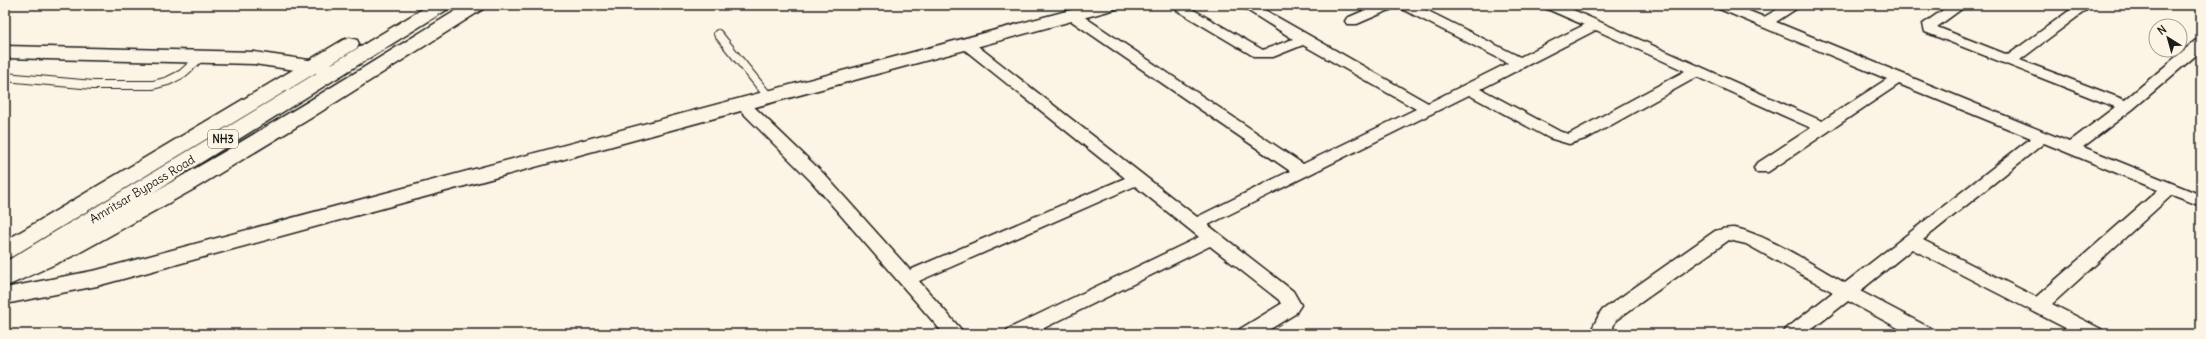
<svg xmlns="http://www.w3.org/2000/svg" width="2206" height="339" font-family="Delius,sans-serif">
  <rect width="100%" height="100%" fill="#fcf5e5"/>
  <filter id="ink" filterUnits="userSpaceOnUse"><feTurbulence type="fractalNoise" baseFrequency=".025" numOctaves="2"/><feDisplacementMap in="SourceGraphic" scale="8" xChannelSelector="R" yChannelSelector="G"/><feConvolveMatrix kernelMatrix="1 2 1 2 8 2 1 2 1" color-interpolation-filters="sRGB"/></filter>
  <g filter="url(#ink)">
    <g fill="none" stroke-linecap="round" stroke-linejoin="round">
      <defs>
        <path id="lane" d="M718,34L769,97
          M5,77L93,85H153L168,81L182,74L202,56"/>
        <path id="street" d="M1168,5H1185L1263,50L1293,39L1239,5H1256L1428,103L1508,63L1400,8L1398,5H1416L1520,57L1584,25L1545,8L1543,5H1562L1822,121L1887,79L1717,8L1715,5H1734L1764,17L1785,5H1802L1776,22L2069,142L2115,107L1925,32L1923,24L1950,5H1967L1937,27L2008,55L2077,5H2093L2020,60L2125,100L2196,40L2201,39V51L2133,109L2083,147L2201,195V206L2172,195L2052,304L2101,329L2104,334H2077L1912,249L1860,291L1932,329L1935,334H1909L1848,301L1806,334H1783L1786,329L1833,292L1746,244L1729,240L1616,320L1613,327L1614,334H1594L1593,327L1601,311L1715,231C1721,229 1726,228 1733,228C1761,231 1818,268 1845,283L2031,138L1899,84L1768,172H1756L1754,168L1756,164L1811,128L1697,77L1588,138L1569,144L1549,138L1469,95L1208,225L1293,291L1301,305L1295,314L1262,334H1237L1240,329L1281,304L1279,300L1210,246L1032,334H1005L1008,329L1199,237L1135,186L919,281L965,334H944L811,181L734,104L736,101H748L823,173L910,270L1125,178L960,46L958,43L960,40H970L1197,217L1290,171L1067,18L1065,15L1067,12H1077L1303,164L1416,109L1303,45L1273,57H1255ZM1596,30L1685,71L1569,134L1561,132L1481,89ZM2044,143L2158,190L2036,297L1923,240Z
          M1377,5H1396L1394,8L1357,24H1347L1345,21L1347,18Z"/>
        <path id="secondary" d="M465,5H486L483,9L311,118L194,189L75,255L5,287V269C165,193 314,98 465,5Z
          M1089,5H1119L1116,9L97,286L5,304V288L97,270Z
          M5,46L254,52L336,64L343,66L346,70L343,74L336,76L254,64L5,58Z"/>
        <path id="highway" d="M429,5H451L448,9L14,279L5,281V262Z
          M350,38L357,40L359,44L357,48L13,256L5,259V241L343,40Z"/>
      </defs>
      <use href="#lane" stroke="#1c1c1c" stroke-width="10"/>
      <use href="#street" stroke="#1c1c1c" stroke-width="3"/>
      <use href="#secondary" stroke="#1c1c1c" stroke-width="3"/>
      <use href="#highway" stroke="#1c1c1c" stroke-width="3"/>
      <use href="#lane" stroke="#fcf5e5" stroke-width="8"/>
      <use href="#street" fill="#fcf5e5" fill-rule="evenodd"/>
      <use href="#secondary" fill="#fcf5e5" fill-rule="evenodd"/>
      <use href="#highway" fill="#fcf5e5" fill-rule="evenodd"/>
    </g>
  </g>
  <g text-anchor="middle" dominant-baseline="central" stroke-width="4" stroke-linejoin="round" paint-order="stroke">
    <rect fill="#fcf5e5" stroke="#5f5d58" stroke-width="1" x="208" y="130" width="30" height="18" rx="3"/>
    <g font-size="11" font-weight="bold" fill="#1c1c1c">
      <text x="223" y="139">NH3</text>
    </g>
    <g font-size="12" fill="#1c1c1c" stroke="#fcf5e5">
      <text transform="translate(142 189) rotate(-31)">Amritsar Bypass Road</text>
    </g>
  </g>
  <rect width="2206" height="339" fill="none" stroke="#fcf5e5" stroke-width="20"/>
  <rect x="10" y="10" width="2186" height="319" fill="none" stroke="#1c1c1c" stroke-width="1.5" filter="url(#ink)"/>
  <g transform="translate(2168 38) rotate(323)"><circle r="19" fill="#fcf5e5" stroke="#a29e95"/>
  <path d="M0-3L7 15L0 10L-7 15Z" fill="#1c1c1c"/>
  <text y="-6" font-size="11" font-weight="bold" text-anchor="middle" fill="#1c1c1c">N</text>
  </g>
</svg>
